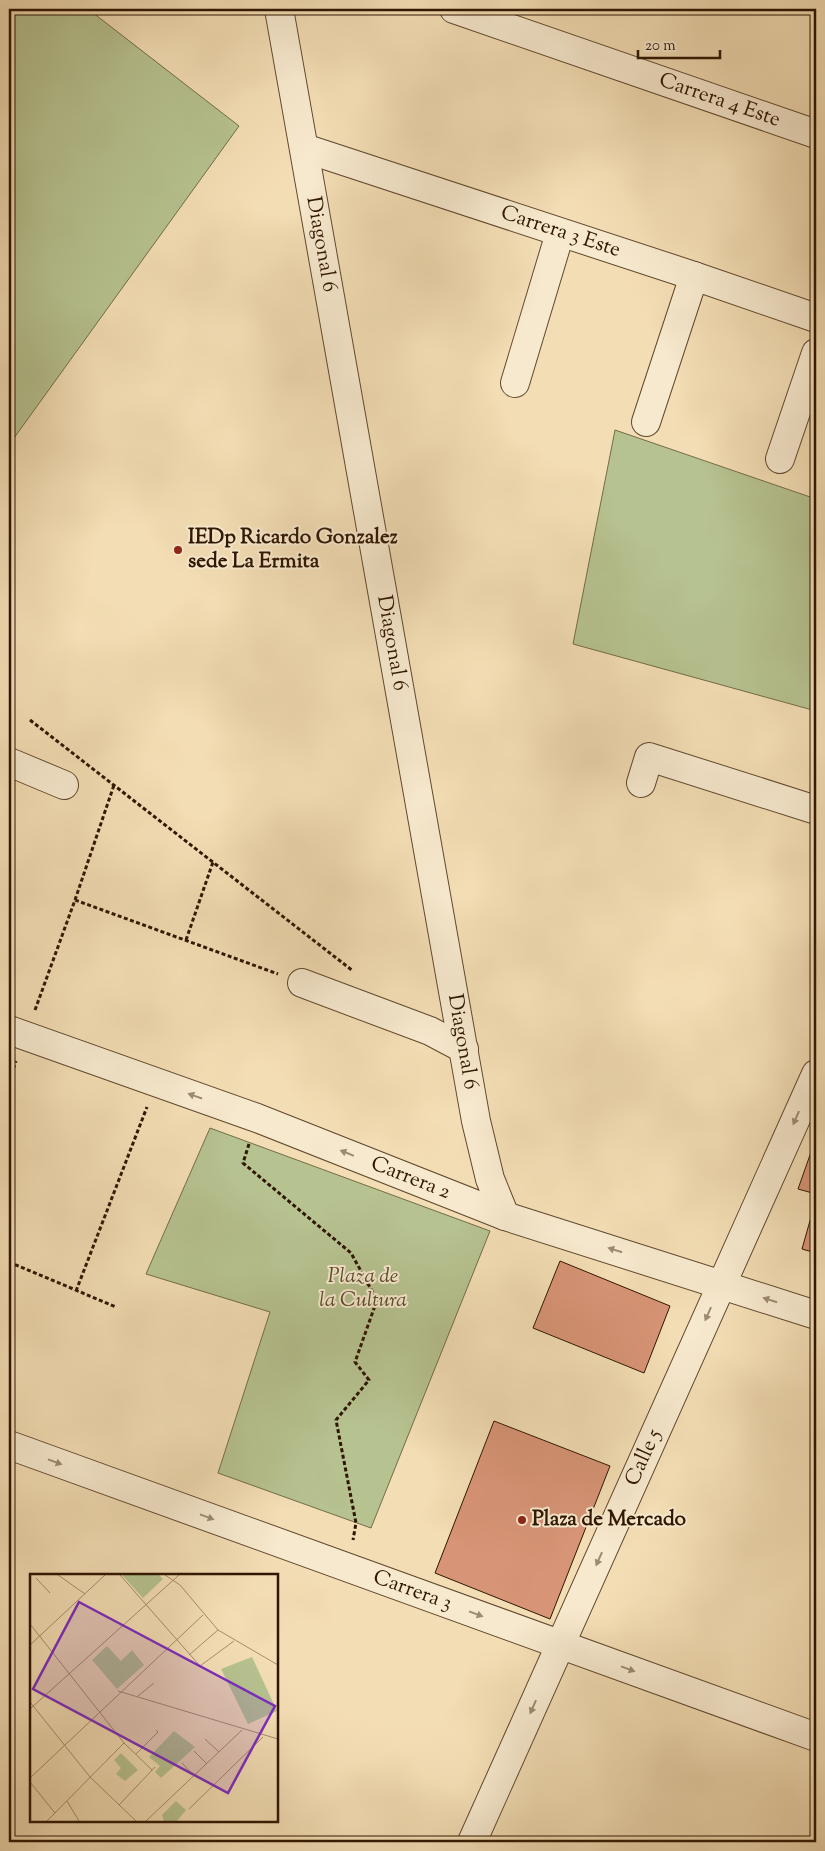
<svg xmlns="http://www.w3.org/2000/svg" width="825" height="1851" font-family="'Sorts Mill Goudy',serif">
  <rect width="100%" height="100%" fill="#f3ddb4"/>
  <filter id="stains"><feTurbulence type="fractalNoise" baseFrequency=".004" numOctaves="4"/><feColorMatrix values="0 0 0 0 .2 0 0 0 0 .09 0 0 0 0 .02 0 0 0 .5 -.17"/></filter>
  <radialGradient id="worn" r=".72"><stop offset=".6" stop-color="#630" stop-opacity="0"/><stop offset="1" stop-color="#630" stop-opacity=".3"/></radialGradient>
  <path fill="#b6c290" stroke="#726c48" d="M9,9H88L239,126L9,445Z
    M615,430L816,499V711L573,644Z
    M210,1128L490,1231L371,1528L218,1473L270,1312L146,1274Z"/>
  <path fill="#d79476" stroke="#2f1601" d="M816,1138V1194L798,1189Z
    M815,1203L816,1204V1253L802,1249Z
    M560,1261L670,1306L644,1373L533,1328Z
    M494,1421L610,1466L550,1619L435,1573Z"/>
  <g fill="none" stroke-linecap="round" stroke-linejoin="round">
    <defs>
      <g id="minor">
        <path id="s1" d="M454,9L816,134"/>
        <path id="s2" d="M304,148L694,276L816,318"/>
        <path d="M515,383L560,233"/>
        <path d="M646,422L694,276"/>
        <path d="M780,459L816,353"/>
        <path d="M9,762L64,785"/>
        <path d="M641,783L649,757L816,810"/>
        <path d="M302,983L430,1031L464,1049"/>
        <path id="s3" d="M472,1842L816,1074"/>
      </g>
      <g id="tertiary">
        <path id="s4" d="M279,9L476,1121L490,1179L505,1216"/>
        <path id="s5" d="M9,1030L257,1118L505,1216L816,1315"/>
        <path id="s6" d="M9,1445L816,1737"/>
      </g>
    </defs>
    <use href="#minor" stroke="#60482e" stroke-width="30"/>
    <use href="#tertiary" stroke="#60482e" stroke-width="30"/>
    <path stroke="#2f1601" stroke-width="3" stroke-dasharray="4 2.5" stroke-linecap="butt" d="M30,720L353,971
      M75,900L278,974
      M186,940L213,862
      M35,1010L75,900L114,785
      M9,1081L16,1061
      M249,1144L243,1163L351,1253L377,1300L355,1362L369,1380L336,1420L356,1523L353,1540
      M9,1262L116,1307
      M76,1291L147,1107"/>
    <use href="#minor" stroke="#f7e9ce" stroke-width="28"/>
    <use href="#tertiary" stroke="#f7e9ce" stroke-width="28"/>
  </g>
  <defs><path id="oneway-solid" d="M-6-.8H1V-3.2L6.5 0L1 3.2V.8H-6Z" transform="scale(1.25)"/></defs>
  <g fill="#9d8a72">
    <use href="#oneway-solid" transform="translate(195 1096) rotate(-161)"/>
    <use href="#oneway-solid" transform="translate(796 1118) rotate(114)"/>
    <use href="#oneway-solid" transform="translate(347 1153) rotate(-158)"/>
    <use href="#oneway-solid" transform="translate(615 1250) rotate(-162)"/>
    <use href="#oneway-solid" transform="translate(770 1300) rotate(-162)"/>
    <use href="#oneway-solid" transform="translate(708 1314) rotate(114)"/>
    <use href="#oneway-solid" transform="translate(55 1462) rotate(20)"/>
    <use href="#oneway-solid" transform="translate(207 1517) rotate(20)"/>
    <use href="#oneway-solid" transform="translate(599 1559) rotate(114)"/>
    <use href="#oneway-solid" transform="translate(476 1614) rotate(20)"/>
    <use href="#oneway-solid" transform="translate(628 1669) rotate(20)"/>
    <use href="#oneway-solid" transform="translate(533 1707) rotate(114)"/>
  </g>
  <g fill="#8f2418" stroke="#f7e9ce" stroke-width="2">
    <circle cx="178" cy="550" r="5"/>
    <circle cx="522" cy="1520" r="5"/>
  </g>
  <g text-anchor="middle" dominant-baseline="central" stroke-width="4" stroke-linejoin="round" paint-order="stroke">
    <g font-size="21" fill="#2f1601" stroke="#f7e9ce">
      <text stroke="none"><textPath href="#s1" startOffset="281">Carrera 4 Este</textPath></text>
      <text stroke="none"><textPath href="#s2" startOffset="270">Carrera 3 Este</textPath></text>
      <text stroke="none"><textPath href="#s4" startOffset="239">Diagonal 6</textPath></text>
      <text stroke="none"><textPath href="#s4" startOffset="644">Diagonal 6</textPath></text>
      <text stroke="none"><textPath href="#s4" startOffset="1049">Diagonal 6</textPath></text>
      <text stroke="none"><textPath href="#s5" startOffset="428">Carrera 2</textPath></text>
      <text stroke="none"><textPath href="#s3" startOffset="421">Calle 5</textPath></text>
      <text stroke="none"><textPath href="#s6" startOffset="429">Carrera 3</textPath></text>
    </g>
    <g font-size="21" font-weight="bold" fill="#2f1601" stroke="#f7e9ce" text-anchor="start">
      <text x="188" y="538">IEDp Ricardo Gonzalez<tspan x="188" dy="24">sede La Ermita</tspan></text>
      <text x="532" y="1520">Plaza de Mercado</text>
    </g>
    <g font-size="21" font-style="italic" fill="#584a2c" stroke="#f7e9ce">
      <text x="363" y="1277">Plaza de<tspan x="363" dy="24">la Cultura</tspan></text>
    </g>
  </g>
  <g transform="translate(30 1574)">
    <rect width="248" height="248" fill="#f3ddb4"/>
    <path d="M92,1H129L133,5L113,24ZM77,72L91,87L102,76L114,91L87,115L62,86ZM222,83L247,137L218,150L191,95ZM144,157L165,173L131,204L125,198L130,192L119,183ZM91,179L108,196L95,207L86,200L91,194L84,186ZM146,227L156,236L147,247H134L132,241Z" fill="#b6c290"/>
    <path fill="none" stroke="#a58d6c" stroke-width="1" d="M28,1L55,20M90,1L170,92L204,67M135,1L150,11L188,56L248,91M6,4L20,19M0,50L94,169L122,196M0,71L75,1M159,81L188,56M88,117L248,165M108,122L124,109M0,128L60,203L106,247M0,135L149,1M175,165L189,178M164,177L177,190M106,180L128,158L126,156M152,189L164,202M0,204L173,41M0,208L25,239M37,227L49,247M89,231L125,193M159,235L233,163M17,247L94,169M116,247L212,156"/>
    <path fill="#7b2cbf" fill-opacity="0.15" stroke="#7b2cbf" stroke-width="2.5" d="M49,28L245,132L198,219L3,115Z"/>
    <rect width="248" height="248" fill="none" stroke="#2f1601" stroke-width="2.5"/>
  </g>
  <rect width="825" height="1851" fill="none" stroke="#f3ddb4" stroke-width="30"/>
  <rect x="10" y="10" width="805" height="1831" fill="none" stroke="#2f1601" stroke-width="2.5"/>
  <rect x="15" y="15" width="795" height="1821" fill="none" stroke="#2f1601"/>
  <path d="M638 50v8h82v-8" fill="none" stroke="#2f1601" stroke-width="2.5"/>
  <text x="645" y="50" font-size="15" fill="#2f1601" stroke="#f7e9ce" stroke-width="4" paint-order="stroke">20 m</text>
  <rect width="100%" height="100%" filter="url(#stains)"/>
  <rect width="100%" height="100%" fill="url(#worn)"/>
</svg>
